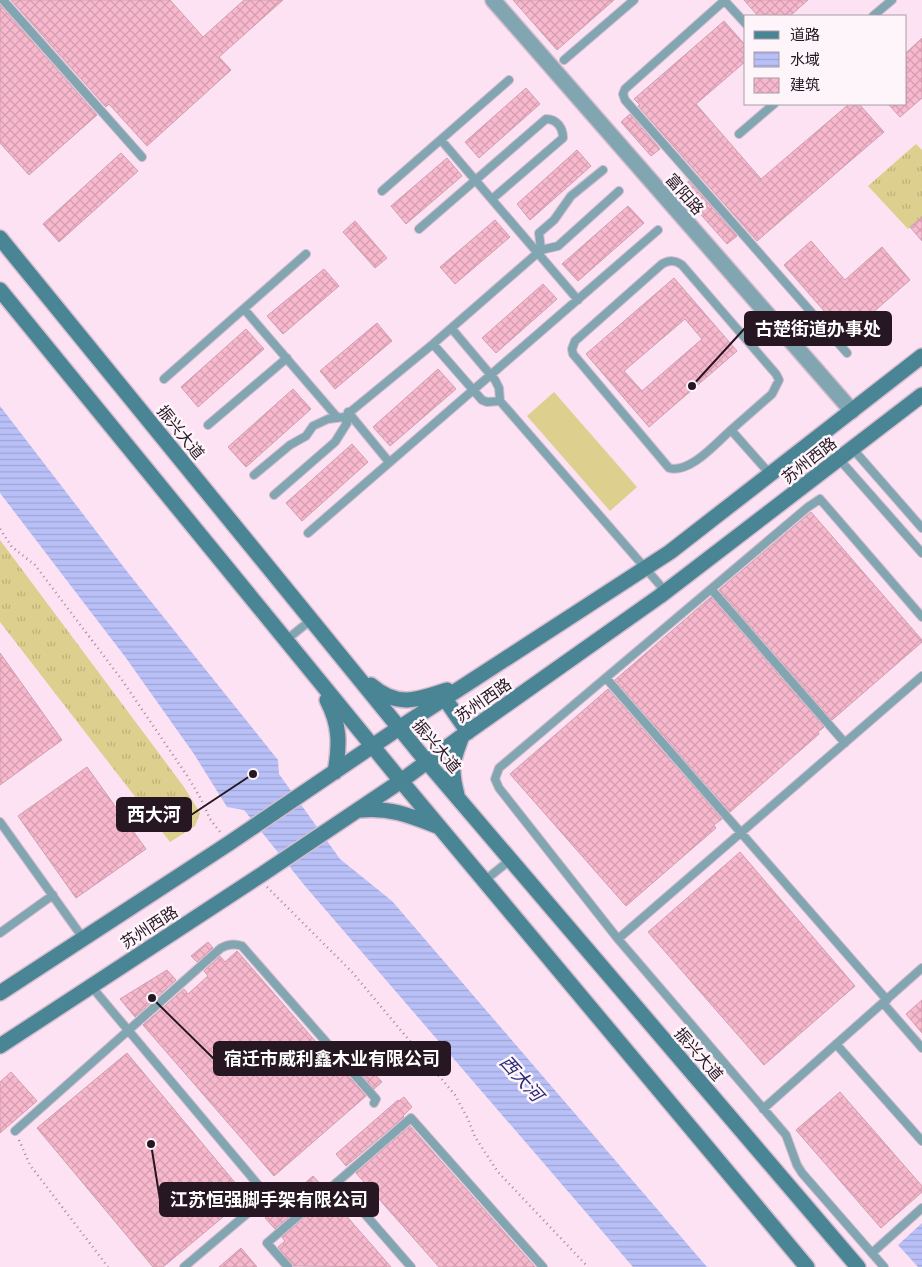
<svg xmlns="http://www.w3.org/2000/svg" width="922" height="1267" font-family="'Golos Text','Noto Sans SC',sans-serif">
  <defs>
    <pattern id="grass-tufts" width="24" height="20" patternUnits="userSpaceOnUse" patternTransform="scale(1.25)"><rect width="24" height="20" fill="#ddcf8d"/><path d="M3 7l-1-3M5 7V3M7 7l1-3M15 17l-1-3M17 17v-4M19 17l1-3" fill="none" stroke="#beb179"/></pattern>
    <pattern id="water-rules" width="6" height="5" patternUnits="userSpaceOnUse" patternTransform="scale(1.25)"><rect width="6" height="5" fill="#b8c0f7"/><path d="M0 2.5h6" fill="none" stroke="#9ea4d3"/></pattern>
    <pattern id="building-cross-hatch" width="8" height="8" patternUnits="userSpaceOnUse" patternTransform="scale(1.25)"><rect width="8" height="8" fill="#f8b8cd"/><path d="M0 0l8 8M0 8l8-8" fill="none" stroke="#d49db0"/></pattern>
  </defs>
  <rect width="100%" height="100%" fill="#fce2f3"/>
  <path fill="url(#grass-tufts)" d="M916,144L922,150V217L908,229L868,186Z
    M0,540L184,787L200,813L195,826L170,842L0,622Z"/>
  <path fill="#ddcf8d" d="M554,392L637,487L610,511L527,416Z"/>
  <path fill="url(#water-rules)" d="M0,406L129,574L278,760L279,774L340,859L392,901L707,1267H633L305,886L244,810L227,807L194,754L126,658L0,493Z
    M922,1223V1267H918L898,1245Z"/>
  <path fill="url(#building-cross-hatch)" stroke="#cf9fae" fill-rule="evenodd" d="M11,0H170L203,37L244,0H283L219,57L231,70L147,146L109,104L106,107Z
    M513,0H614L557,50Z
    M744,0H808L790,16H758Z
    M0,5L97,115L29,175L0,143Z
    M724,21L746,46V61L696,104L761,179L849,104H859L884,132L757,241L638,106L640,105L634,99Z
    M922,38V98L900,117L888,104H906V53Z
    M526,88L540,104L479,158L465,142Z
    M630,114L660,149L651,156L621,122Z
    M577,150L591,166L530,220L517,204Z
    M121,153L138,171L59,242L43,224Z
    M447,158L462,176L406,224L391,206Z
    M689,181L737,236L727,244L679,190Z
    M628,206L644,223L578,281L562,264Z
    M922,217V241L910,227Z
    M495,220L510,237L455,284L440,267Z
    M355,221L387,258L375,268L343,232Z
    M811,241L845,280L882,247L910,280L846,336L784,265Z
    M324,269L339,286L283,334L267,316Z
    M674,278L737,351L649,427L586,354ZM685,319L702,339L642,391L624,371Z
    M543,284L557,299L496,353L482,338Z
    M377,323L392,341L335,389L320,371Z
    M246,329L264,349L198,407L181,387Z
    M438,369L456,389L390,446L373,427Z
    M293,389L311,409L246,467L228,447Z
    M352,444L368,462L302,521L286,503Z
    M811,512L922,640V642L832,720L719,590Z
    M711,597L824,727L818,732L819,734L730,812L615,680Z
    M0,653L62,740L0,785Z
    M608,689L722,819L714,825L716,828L626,906L510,774Z
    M87,767L146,849L76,898L18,816Z
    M740,852L855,986L764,1065L648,932Z
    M208,942L213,948L197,962L191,956Z
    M237,951L343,1073L345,1072L366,1096L274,1176L143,1025L184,989L188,994L208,976L204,971L220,956L225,962Z
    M167,970L176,980L135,1017L120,999Z
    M922,1000V1033L906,1014Z
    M127,1053L247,1197L163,1267H153L37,1128Z
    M360,1058L382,1082L374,1089L353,1064Z
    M11,1072L37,1101L0,1133V1082Z
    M840,1092L922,1186V1192L881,1228L796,1130Z
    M404,1097L412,1107L403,1116L404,1117L346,1166L336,1154L398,1100L399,1101Z
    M410,1126L535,1267H439L356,1173Z
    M313,1176L323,1187L322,1188L275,1229L265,1218Z
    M329,1196L391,1267L293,1266L278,1247L285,1241L282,1237Z
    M241,1248L257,1267H219Z"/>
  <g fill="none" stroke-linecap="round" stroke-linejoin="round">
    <defs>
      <path id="lane" d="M3,0L142,157
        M724,0L746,24
        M725,0L625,89L623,94L625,100L847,353
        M873,16L892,0
        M564,60L634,0
        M739,134L774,104
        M441,140L578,300
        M603,170L571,196L554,220L539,233L541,250L558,246L619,191
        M382,191L509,80
        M419,229L546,119C557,119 563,128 563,138L492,199
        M244,309L337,417
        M452,329L495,380L499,388L500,401L666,592
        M433,344L482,400L487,402L500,401
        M164,379L306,254
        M348,412L389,462
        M344,417L433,344L541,250
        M208,425L287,358
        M731,430C716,443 690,474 669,468L573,354L572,349L575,341L662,264C670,260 675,260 682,265L776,374L779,380L772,394L731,430L770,474
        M852,448L922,528
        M839,459L922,553
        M254,475L290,445L306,436L313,426L328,419L344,417L347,423L335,442L274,495
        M308,533L658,230
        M711,589L845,743
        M286,640L311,620
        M606,678L887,1000
        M0,822L83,938
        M484,881L510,860
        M0,933L53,895
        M618,939L922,676
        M91,986L265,1193L266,1197L262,1201L184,1267
        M883,1003L922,1048
        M836,1044L922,1141
        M763,1109L922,968
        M15,1131L221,948C228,944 234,943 242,946L376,1099L374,1103
        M337,1182L411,1267
        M872,1253L922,1208
        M288,1267L267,1243L411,1118L543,1267
        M884,1267L802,1173L797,1165L786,1135L618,939L499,788L495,779L499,768L808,507L820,499L922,617"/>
      <path id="street" d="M493,0L852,411"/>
      <path id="secondary" d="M0,238L427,762L858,1267
        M0,290L401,781L807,1267
        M371,685C397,708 418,700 447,690
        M445,699L468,732
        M327,700C340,725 340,744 335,772
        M457,795C450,768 452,762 462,736
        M361,810C389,807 411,816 437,826
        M0,993L228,844L399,728L670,552L922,356
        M0,1046L261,875L401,781L462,736L660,596L922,395"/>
    </defs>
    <use href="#lane" stroke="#d5bdcd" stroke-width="10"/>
    <use href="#street" stroke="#d5bdcd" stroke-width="18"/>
    <use href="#secondary" stroke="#d5bdcd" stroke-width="18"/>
    <path stroke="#a08b99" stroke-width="2.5" stroke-dasharray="1 4" stroke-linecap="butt" d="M0,529L12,547L35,565L122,680L188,777L201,799L210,819L220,832
      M267,887L352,972L455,1095L468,1119L475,1137L498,1172L588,1267
      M19,1140L30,1165L108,1267"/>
    <use href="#lane" stroke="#81a6b1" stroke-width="8"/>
    <use href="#street" stroke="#81a6b1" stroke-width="15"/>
    <use href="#secondary" stroke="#4a8595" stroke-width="15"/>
  </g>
  <g text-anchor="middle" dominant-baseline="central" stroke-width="5" stroke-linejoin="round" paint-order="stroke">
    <g font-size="16" fill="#261722" stroke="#fef5fb">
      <text transform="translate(685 194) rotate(49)">富阳路</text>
      <text transform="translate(181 432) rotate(51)">振兴大道</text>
      <text transform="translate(809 460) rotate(-38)">苏州西路</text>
      <text transform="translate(483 700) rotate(-35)">苏州西路</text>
      <text transform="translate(437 746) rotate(50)">振兴大道</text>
      <text transform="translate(149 927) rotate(-33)">苏州西路</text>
      <text transform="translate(699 1054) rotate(49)">振兴大道</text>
    </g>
    <g font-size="18" font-style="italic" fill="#2a2976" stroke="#fef5fb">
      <text transform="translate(522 1078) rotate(48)">西大河</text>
    </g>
  </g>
  <path fill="none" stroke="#261722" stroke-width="2" d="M692 386L745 328M253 774L191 815M152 998L214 1059M151 1144L160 1200"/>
  <g fill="#261722" stroke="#fef5fb" stroke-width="2">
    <circle cx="692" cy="386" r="5"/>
    <circle cx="253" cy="774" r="5"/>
    <circle cx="152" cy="998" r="5"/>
    <circle cx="151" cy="1144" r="5"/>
  </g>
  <g fill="#261722" stroke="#261722" stroke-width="2">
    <rect x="745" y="312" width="146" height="33" rx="5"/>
    <rect x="117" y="798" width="74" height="33" rx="5"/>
    <rect x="214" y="1042" width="236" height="33" rx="5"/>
    <rect x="160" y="1183" width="218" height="33" rx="5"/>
  </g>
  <g font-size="18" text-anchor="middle" font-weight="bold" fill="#fff">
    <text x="818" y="335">古楚街道办事处</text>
    <text x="154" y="821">西大河</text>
    <text x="332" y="1065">宿迁市威利鑫木业有限公司</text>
    <text x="269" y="1206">江苏恒强脚手架有限公司</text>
  </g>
  <rect x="744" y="15" width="162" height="90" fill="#fef5fb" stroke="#a89ca4"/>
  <rect x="754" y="31" width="25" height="8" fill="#4a8595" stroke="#a89ca4"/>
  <text x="790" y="40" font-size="15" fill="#261722">道路</text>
  <rect x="754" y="52" width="25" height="15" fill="url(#water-rules)" stroke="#a89ca4"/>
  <text x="790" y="65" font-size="15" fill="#261722">水域</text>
  <rect x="754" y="78" width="25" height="15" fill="url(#building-cross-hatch)" stroke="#a89ca4"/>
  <text x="790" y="90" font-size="15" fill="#261722">建筑</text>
</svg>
